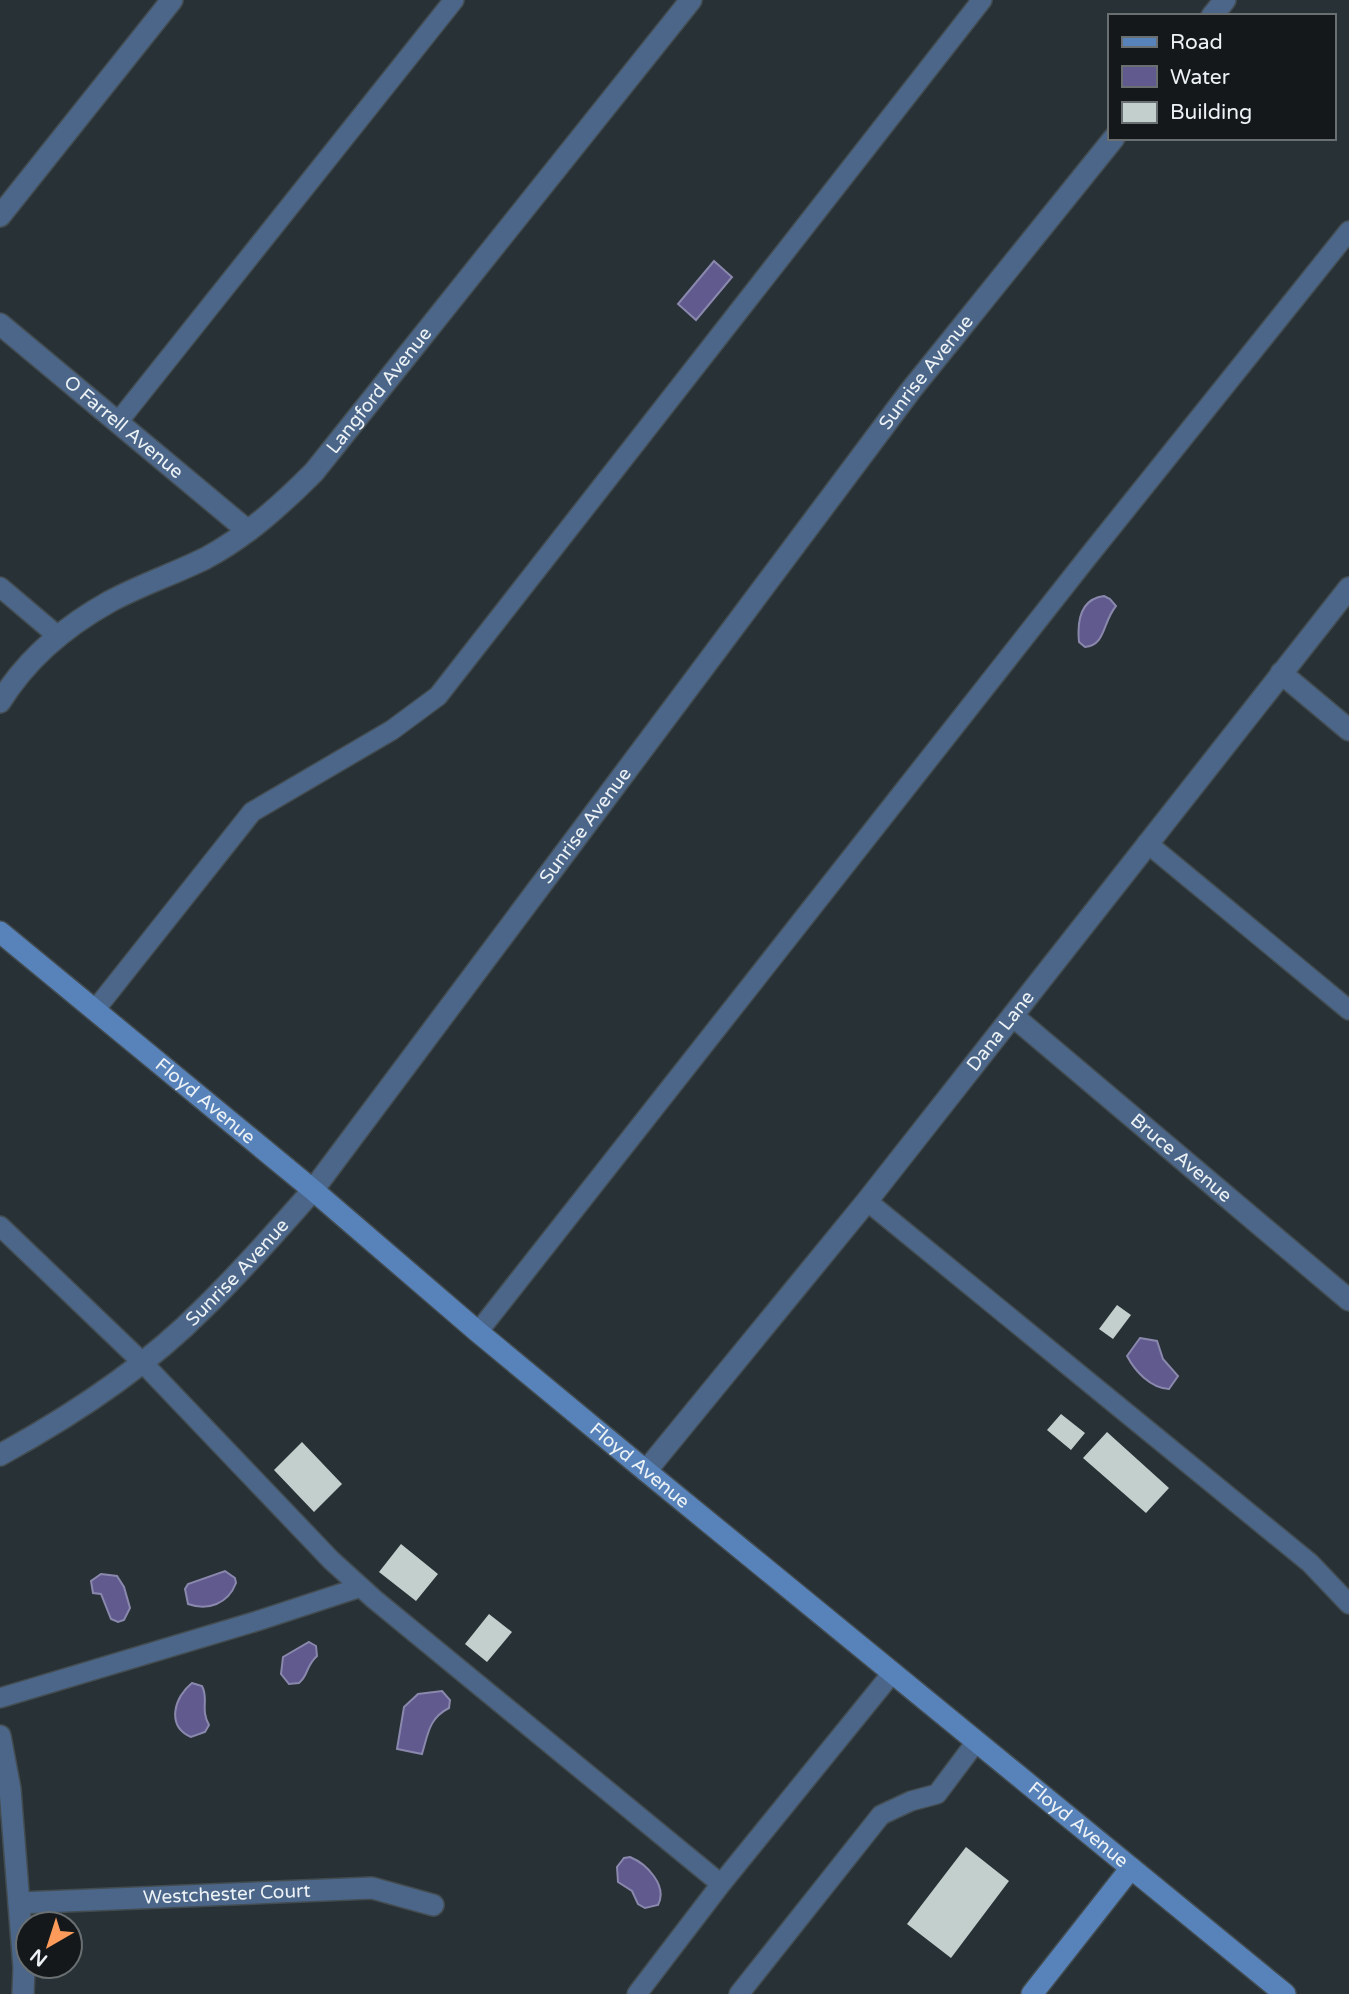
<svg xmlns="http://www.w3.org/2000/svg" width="1349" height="1994" font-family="'Varela Round',sans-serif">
  <rect width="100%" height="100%" fill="#283135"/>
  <path fill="#605a8e" stroke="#8a88ad" stroke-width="2" d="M714,261L732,277L696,320L678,304Z
    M1104,596L1110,599L1116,606C1102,623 1106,645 1085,647L1079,642C1077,621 1080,599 1104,596Z
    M1140,1338L1157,1341L1163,1359L1178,1376L1169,1389C1150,1388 1135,1371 1127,1356Z
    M225,1571L235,1578L236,1583C228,1604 208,1611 188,1604L185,1589L188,1584Z
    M101,1574L117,1576L124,1587L130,1608L124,1620L118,1622L111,1619L101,1594L93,1593L91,1581Z
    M309,1642L316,1646L317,1656C305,1667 309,1675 299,1683L289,1684L281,1674L283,1657Z
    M192,1683L202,1686C209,1699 200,1709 209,1725L205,1732L191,1737C166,1726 174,1697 192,1683Z
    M442,1691L450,1700L449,1708C429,1718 428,1734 422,1754L397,1749L404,1707L418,1694Z
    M630,1857C647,1864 668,1886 658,1905L645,1908L638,1904L632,1891L618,1882L617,1867L624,1858Z"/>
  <path fill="#c2cfcd" d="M1117,1305L1131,1315L1113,1339L1099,1329Z
    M1061,1414L1085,1433L1071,1450L1047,1430Z
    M1107,1432L1169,1488L1146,1513L1083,1458Z
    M302,1442L342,1484L314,1512L274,1470Z
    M401,1544L438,1574L416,1601L379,1572Z
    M489,1614L512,1632L487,1662L465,1644Z
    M966,1847L1009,1881L951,1958L907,1924Z"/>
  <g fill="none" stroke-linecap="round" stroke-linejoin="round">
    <defs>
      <path id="lane" d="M118,422L454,0
        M0,587L59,637
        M1147,843L1349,1010
        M95,1010L252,812L392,730L438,696L982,0
        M867,1201L1310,1563L1349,1604
        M0,1226L143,1363L331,1560L374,1599L721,1884
        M478,1332L1087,558L1349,231
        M0,1698L257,1621L361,1587
        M637,1994L721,1884L893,1672
        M739,1994L881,1815L911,1801L937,1794L976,1742"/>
      <g id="street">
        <path d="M1212,16L1225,0"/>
        <path d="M0,216L172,0"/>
        <path id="s1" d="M0,324L248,531"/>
        <path d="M1281,673L1349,730"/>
        <path id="s2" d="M0,702C26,660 66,626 109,602C140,585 174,574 206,558C247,536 281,505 314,472L691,0"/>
        <path id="s3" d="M1013,1016L1349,1300"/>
        <path id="s4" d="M0,1455C73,1415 145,1368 204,1308C242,1271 278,1230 313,1190L911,390L1114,138"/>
        <path id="s5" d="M646,1471L867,1201L1349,588"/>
        <path d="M0,1736L10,1789L24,1968L23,1994"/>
        <path id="s6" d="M19,1903L372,1888L433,1905"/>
      </g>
      <g id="secondary">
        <path id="s7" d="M0,932L313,1190L478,1332L646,1471L1285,1994"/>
        <path d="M1032,1994L1131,1868"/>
      </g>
    </defs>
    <use href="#lane" stroke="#434c50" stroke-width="22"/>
    <use href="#street" stroke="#434c50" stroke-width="24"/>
    <use href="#secondary" stroke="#434c50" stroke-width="24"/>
    <use href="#lane" stroke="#4b6688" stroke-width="19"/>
    <use href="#street" stroke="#4b6688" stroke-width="21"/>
    <use href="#secondary" stroke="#5883ba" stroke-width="21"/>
  </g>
  <g text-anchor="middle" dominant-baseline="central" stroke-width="7" stroke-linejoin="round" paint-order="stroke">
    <g font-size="19" fill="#ecf2f5" stroke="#14181a">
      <text stroke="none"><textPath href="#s4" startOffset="1435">Sunrise Avenue</textPath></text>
      <text stroke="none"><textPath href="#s2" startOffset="499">Langford Avenue</textPath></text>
      <text stroke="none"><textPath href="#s1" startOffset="161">O Farrell Avenue</textPath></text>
      <text stroke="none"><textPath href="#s4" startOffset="868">Sunrise Avenue</textPath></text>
      <text stroke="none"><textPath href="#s5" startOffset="565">Dana Lane</textPath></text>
      <text stroke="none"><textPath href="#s7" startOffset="266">Floyd Avenue</textPath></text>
      <text stroke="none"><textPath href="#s3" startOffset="220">Bruce Avenue</textPath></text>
      <text stroke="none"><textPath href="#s4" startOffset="301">Sunrise Avenue</textPath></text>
      <text stroke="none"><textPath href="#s7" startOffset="833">Floyd Avenue</textPath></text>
      <text stroke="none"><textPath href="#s7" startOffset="1400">Floyd Avenue</textPath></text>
      <text stroke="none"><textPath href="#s6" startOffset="208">Westchester Court</textPath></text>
    </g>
  </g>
  <rect x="1108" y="14" width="228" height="126" fill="#14181a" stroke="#6a6f72" stroke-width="2"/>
  <rect x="1122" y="37" width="35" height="10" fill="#5883ba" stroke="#6a6f72" stroke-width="2"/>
  <text x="1170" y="49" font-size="21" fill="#ecf2f5">Road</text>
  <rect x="1122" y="66" width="35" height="21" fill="#605a8e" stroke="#6a6f72" stroke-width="2"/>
  <text x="1170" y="84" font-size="21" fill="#ecf2f5">Water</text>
  <rect x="1122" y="102" width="35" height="21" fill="#c2cfcd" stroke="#6a6f72" stroke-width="2"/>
  <text x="1170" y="119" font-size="21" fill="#ecf2f5">Building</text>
  <g transform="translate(49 1945) rotate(219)"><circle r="33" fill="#14181a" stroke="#6a6f72" stroke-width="2"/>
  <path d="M0-5L12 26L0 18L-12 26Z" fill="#ff9b5a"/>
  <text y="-10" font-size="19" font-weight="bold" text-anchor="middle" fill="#ecf2f5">N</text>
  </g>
</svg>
